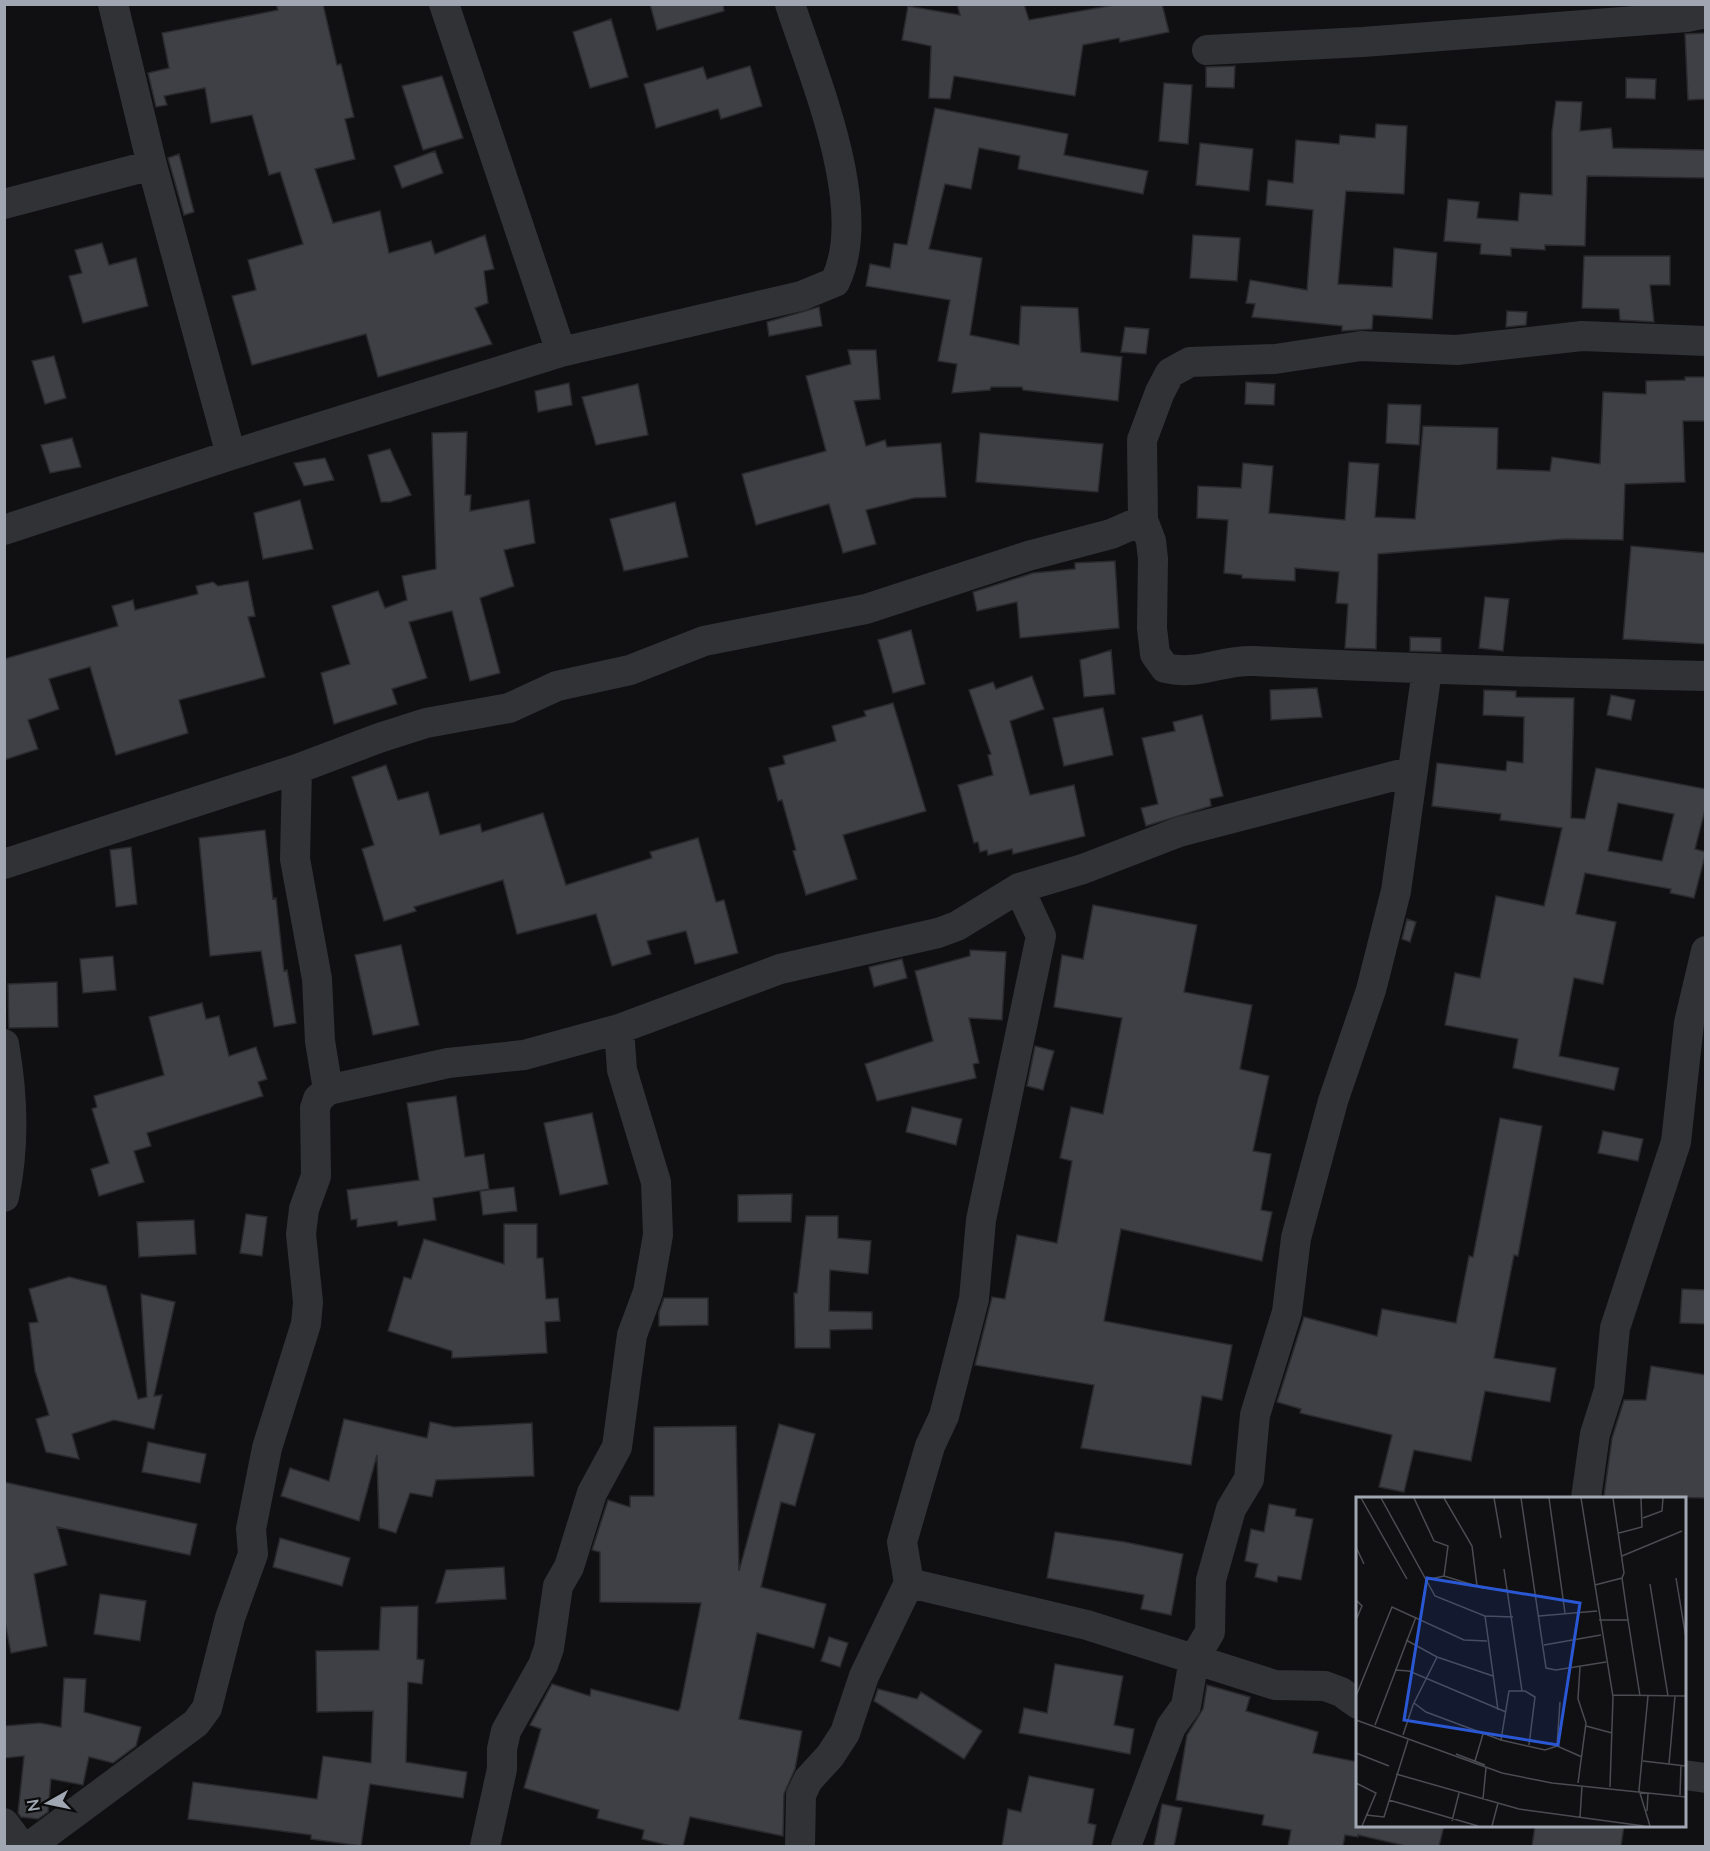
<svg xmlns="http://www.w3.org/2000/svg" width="1710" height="1851" font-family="Lato,sans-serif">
  <rect width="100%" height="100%" fill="#101012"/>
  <path fill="#3f4045" stroke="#2a2a2e" stroke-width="1.5" fill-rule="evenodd" d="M276,4H323L337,65L341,64L354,117L345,119L355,159L315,169L333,223L380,211L389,253L431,241L435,254L485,235L494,269L484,271L488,303L475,308L492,344L378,377L366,334L252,365L232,296L256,290L248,260L303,244L280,172L269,175L252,115L211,123L205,88L164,96L167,105L156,107L148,73L169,68L162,33L278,10Z
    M650,4H723L724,11L657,30Z
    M957,4H1024L1029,20L1120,4H1162L1169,32L1120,42L1119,38L1083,45L1075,96L954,76L950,99L929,98L931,46L902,40L908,6L960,15Z
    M611,19L628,77L590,88L573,32Z
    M1706,33V99L1688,100L1685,34Z
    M750,66L762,106L721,119L718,109L656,128L644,84L703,67L707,79Z
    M1235,66L1234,88L1206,87V67Z
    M442,76L463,138L423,150L402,86Z
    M1626,78L1656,79L1655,99L1626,98Z
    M1164,83L1192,85L1188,144L1159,141Z
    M1556,101L1582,102L1580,131L1611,128L1613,148L1706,150V178L1587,176L1585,246L1545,245V250L1511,248V256L1480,254L1481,244L1444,241L1448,199L1479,202L1477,218L1518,221L1520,193L1552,195V131Z
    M935,108L1068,134L1064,155L1148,171L1143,194L1018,169L1020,156L979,148L971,189L945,184L929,249L982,258L970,335L1019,345L1021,306L1078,308L1081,352L1122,357L1118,401L1023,390L1022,387H991L990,390L952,393L957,364L938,361L950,300L866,286L870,264L890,268L894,243L907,245Z
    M1376,124L1407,126L1404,194L1346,191L1338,284L1392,287L1394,248L1437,253L1432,319L1373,315L1372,329L1342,331V326L1252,317L1255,304L1246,303L1250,280L1307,290L1313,210L1266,205L1268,180L1293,183L1296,140L1339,144L1340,135L1375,138Z
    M1200,143L1253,149L1249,191L1196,185Z
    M435,151L443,173L402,188L394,166Z
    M179,154L194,212L184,215L168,158Z
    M1193,235L1240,238L1237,281L1190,278Z
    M102,243L109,265L136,258L148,306L83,323L69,276L82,273L75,250Z
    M1584,256H1670V285H1650L1654,322L1620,320L1619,309L1582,308Z
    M819,307L822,326L769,336L767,322Z
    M1507,311L1527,312L1526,325L1506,327Z
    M1125,327L1149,329L1146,354L1121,352Z
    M848,350H876L880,399L854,401L866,446L885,440L887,447L941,443L946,497L914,498L866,510L876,544L843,553L829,504L756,525L742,474L826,451L806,376L851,364Z
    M54,356L66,398L45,404L32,361Z
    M1685,377H1706V421H1683L1685,482L1625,484L1623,540L1565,539L1378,554L1376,649L1345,648L1348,604L1336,603L1339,572L1295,568V581L1242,578V575L1224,573L1228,520L1197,518L1198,486L1241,488L1243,463L1273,466L1269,513L1345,520L1349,462L1379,464L1375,517L1415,519L1423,426L1498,428L1497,469L1550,471L1552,457L1600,464L1603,392L1646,394V381L1685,380Z
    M1246,382L1275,384L1274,405L1245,404Z
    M569,383L572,405L538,412L535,391Z
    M638,384L648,435L596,445L582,397Z
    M1388,404L1421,405L1419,445L1386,443Z
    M467,432L465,495H471L470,511L529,500L535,543L504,550L514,586L480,598L500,673L470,681L452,611L409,622L427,678L392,689L397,704L334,724L321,673L350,664L332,606L378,591L385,608L407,600L402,576L436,569L432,433Z
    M980,433L1103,444L1098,492L976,482Z
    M72,438L81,467L50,473L41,445Z
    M390,449L411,495L390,502H381L368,455Z
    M325,458L334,480L304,486L294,463Z
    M300,500L313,549L263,559L254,513Z
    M675,502L688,557L624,571L610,519Z
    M1631,546L1706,553V644L1623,639Z
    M1115,561L1119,628L1020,638L1017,602L977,611L973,592L1033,573L1075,569V563Z
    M248,581L255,616L248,617L265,677L179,700L188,733L116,755L90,667L49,679L59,709L28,720L38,749L4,760V659L118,626L112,606L133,600L135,610L198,594L196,586L213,582L218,586Z
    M1485,597L1509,599L1503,651L1479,648Z
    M911,630L925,684L893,693L878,640Z
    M1410,637L1441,638V652L1410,651Z
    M1111,650L1115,694L1084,697L1080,660Z
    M1032,676L1044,709L1010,721L1030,795L1074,785L1085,836L1013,854L1012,849L988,855L987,850L980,852L978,842L974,843L958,785L993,775L988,755L991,754L969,690L993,682L996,689Z
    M1317,688L1322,717L1271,720L1270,690Z
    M1484,690L1516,691V697L1574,698L1571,818L1585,819L1596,768L1706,789V806L1695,849L1706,852L1694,898L1670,893L1671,889L1585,873L1576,914L1616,922L1603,984L1574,978L1559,1056L1619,1068L1614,1090L1513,1068L1518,1039L1445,1025L1455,973L1480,978L1496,896L1544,906L1562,828L1500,820L1501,814L1432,806L1437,763L1506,771L1507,761L1523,763L1524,717L1483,715ZM1618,803L1674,814L1662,861L1608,851Z
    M1611,695L1635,700L1631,720L1607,715Z
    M893,703L926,811L843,835L857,879L806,895L793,851L796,850L782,800L778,801L769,768L785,764L783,756L836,741L832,726L866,716L864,711Z
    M1103,708L1113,755L1064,766L1053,718Z
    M1202,715L1223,796L1210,799L1211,806L1146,826L1141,808L1158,804L1142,738L1175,731L1173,722Z
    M386,765L398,800L428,792L440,835L480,824L482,832L543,813L566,885L652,858L650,852L698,838L716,902L724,900L738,953L695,964L686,931L647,941L651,954L612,966L596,914L517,934L503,880L414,907L416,911L384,921L362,849L374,845L352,777Z
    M265,830L273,899L276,898L284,971L287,970L296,1023L274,1027L261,951L210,956L199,838Z
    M131,847L137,904L116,907L110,850Z
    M1093,905L1197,925L1184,992L1252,1005L1240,1069L1269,1076L1253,1151L1271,1154L1261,1210L1272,1212L1262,1261L1121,1229L1104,1321L1232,1345L1222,1400L1202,1396L1191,1465L1081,1448L1094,1385L975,1365L992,1297L1005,1299L1017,1235L1057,1243L1072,1161L1060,1158L1071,1107L1103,1114L1122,1018L1054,1007L1062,955L1083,959Z
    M1407,919L1416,922L1410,942L1402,939Z
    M401,945L419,1025L373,1035L355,955Z
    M970,950L1006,952L1002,1020L969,1018L979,1063L973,1064L976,1078L877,1101L865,1064L933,1041L915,971L970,956Z
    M113,956L116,990L83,993L80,959Z
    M902,959L907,978L874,987L869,967Z
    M57,982L58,1027L9,1028L8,984Z
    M202,1003L206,1019L219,1016L229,1056L256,1047L267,1079L258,1082L263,1096L147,1133L151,1146L134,1151L144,1182L99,1196L91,1169L109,1163L92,1109L97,1107L94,1096L164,1075L149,1017Z
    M1035,1046L1054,1051L1043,1090L1027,1086Z
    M456,1096L465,1157L484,1154L489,1189L433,1198L436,1220L398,1226L397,1221L357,1227V1219L351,1220L347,1190L419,1180L407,1103Z
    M912,1107L962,1119L956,1145L906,1132Z
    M592,1113L608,1184L560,1195L544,1123Z
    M1500,1118L1542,1126L1518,1256L1514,1255L1494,1358L1556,1368L1550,1402L1485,1391L1471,1461L1414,1450L1404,1492L1379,1487L1392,1435L1300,1413L1301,1409L1277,1402L1304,1317L1377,1336L1382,1309L1456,1323L1469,1256L1473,1257Z
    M1603,1131L1643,1139L1638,1161L1598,1153Z
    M514,1187L517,1211L483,1215L480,1191Z
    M792,1194L791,1222H738V1195Z
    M246,1214L267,1217L262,1256L240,1253Z
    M806,1216H838V1238L871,1241L868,1274L830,1270L829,1311L872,1312V1329L830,1330V1348H795L794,1293H797Z
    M194,1220L196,1254L139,1257L137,1222Z
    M504,1224H537V1258H543L546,1299L558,1298L560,1321L545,1322L547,1353L452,1358V1351L388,1331L404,1277L411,1279L424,1239L504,1264Z
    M69,1277L106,1286L138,1399L147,1397L141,1294L175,1302L154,1396L162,1395L154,1429L114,1420L72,1434L79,1459L46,1452L36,1419L49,1415L35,1371L29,1323L38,1322L29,1289Z
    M1682,1289L1706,1290V1324L1680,1323Z
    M664,1298H708V1325L659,1326V1312Z
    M1651,1366L1706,1375V1498L1604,1496L1612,1438L1624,1400H1646Z
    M344,1419L427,1438L430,1422L454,1427L532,1423L534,1476L436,1480L432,1497L410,1493L396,1533L379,1528L377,1455L359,1521L281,1496L290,1468L329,1481Z
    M779,1424L815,1434L795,1506L781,1502L761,1587L826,1604L814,1648L757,1633L739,1719L802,1731L795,1769L784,1794L783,1836L690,1817L683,1846H671L642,1839L644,1830L597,1818L599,1810L524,1788L541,1729L530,1725L552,1684L590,1696L591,1689L678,1711L680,1708L701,1603L600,1602V1552L592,1550L608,1500L630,1507V1496H654V1427L736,1426L739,1571Z
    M148,1442L206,1454L200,1483L142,1472Z
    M4,1482L197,1524L190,1555L57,1527L67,1565L34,1574L47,1646L11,1653L4,1618Z
    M1269,1504L1296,1509L1295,1516L1313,1519L1301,1580L1278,1576L1277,1582L1255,1577L1258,1564L1245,1561L1251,1529L1264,1532Z
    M1055,1532L1125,1542L1183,1554L1171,1615L1141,1609L1144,1595L1047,1578Z
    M280,1538L350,1558L342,1586L273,1567Z
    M504,1567L506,1599L436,1603L446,1570Z
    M100,1594L146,1601L140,1641L94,1634Z
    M418,1606L417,1659L424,1660L422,1684L408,1682L406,1762L467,1772L463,1798L370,1784L361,1846L311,1839V1835L188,1819L193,1782L317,1799L323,1756L371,1763L373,1711L317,1712L316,1651L379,1650L381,1607Z
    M829,1637L848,1643L840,1667L821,1661Z
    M1055,1664L1123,1676L1114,1725L1134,1729L1130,1754L1019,1733L1024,1708L1047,1713Z
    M64,1678L86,1679L84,1712L141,1727L136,1746L113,1763L89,1757L83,1785L51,1779L48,1812L38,1819L21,1817L18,1813L24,1756L4,1758V1726L40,1723L61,1727Z
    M1207,1685L1250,1697L1246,1711L1318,1732L1313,1753L1358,1762V1826H1444L1439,1846H1406L1358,1835V1837L1345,1835L1343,1846H1288L1291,1830L1262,1825L1264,1815L1176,1800L1187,1735L1203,1709Z
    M878,1689L917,1699L921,1692L982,1731L964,1759L874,1701Z
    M1029,1776L1094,1789L1088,1823L1096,1825L1092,1846H1002L1008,1809L1021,1812Z
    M1162,1804L1182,1808L1174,1846H1154Z
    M1535,1826H1624L1621,1846H1532Z"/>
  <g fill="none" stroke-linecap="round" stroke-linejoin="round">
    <path stroke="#313236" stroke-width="30" d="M113,4L152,165L231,455
      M444,4L561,352
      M1207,50L1363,42L1687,17L1706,13
      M4,204L152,165
      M1706,341L1582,336L1457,350L1361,346L1275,359L1190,362L1170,373L1160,392L1142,440L1143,520L1151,541L1153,559L1152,628L1155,654L1165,668C1200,676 1222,659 1255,661C1405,669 1555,673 1706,676
      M4,530L231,455L561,352L801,296L835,282C871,209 814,78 790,4
      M297,769L295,859L317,979L320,1041L328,1090
      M4,864L297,769L379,738L426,723L509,708L557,686L630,670L704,641L866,609L1028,556L1111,534L1143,520
      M4,1044C13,1095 15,1146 4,1197
      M1586,1498L1595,1434L1609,1390L1615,1328L1676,1142L1689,1023L1706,951
      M909,1583L1087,1625L1275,1685L1325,1686L1341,1692L1358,1704
      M1684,1775L1706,1778
      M4,1823L21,1846
      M30,1846L196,1723L207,1708L230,1618L253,1554L251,1529L267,1448L306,1324L308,1302L301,1234L304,1209L316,1176L315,1108L318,1099L328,1090L448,1063L524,1055L619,1029L780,969L938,933L957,926L1019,888L1083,869L1179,832L1413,771
      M485,1846L502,1769V1749L506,1731L543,1665L549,1648L558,1586L569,1567L592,1493L617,1447L632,1335L648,1292L658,1235L656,1182L622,1070L619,1029
      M800,1846L801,1795L808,1780L830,1756L845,1733L864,1676L909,1583L902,1542L930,1446L944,1416L974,1299L981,1220L1041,936L1019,888
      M1126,1846L1171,1727L1186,1706L1194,1659L1210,1632L1211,1580L1231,1509L1249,1479L1255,1415L1287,1312L1296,1238L1333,1101L1371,990L1396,891L1427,670"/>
  </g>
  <g transform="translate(1356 1497)">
    <rect width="330" height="330" fill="#101012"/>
    <path fill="none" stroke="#4a4c52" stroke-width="1.5" d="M5,1L51,82M25,1L79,99L129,119L142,213M58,1L78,44L92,49L88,79M88,1L116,49L121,89M138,1L145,41M165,1L190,171L200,173L250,165M193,1L209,116M225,1L257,200L254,290M287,21L306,14L307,1M263,36L286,30L285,1M0,50L8,67M266,59L326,34M148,72L166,194M320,81L330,141M70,83L88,79L127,91L152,93M294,87L312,199M239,88L266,81L268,76L257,1M0,103L6,109L0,123M129,119L157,120M183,119L241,114M243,123H272L266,81M272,123L284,199M50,143L81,160L137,179M188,148L245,138M39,173L53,174L150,215M257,198L330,199M0,199L36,110L108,143L131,144M292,199L283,293L294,329M204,205L201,249L226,260M58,206L70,215L145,243L189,253L201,249M0,223L146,276L196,286L330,300M19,228L60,120M230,229L256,236M47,238L57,208L81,160M145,243L153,194H169L179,200L173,248M0,256L33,269M100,257L129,268M119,264L127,237M287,264L330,269M313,267L319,199M40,277L163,312L288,329M0,286L20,296L6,329M222,286L230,226L222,202L224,170M324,298L325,268M127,302L130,271M33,303L122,329M291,314L292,296M10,318L28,320L52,243M224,320L226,289M96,324L103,296M136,329L142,306"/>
    <path fill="#2a57d4" fill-opacity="0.15" stroke="#2a57d4" stroke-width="3" d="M71,81L224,106L202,248L48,223Z"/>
    <rect width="330" height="330" fill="none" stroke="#a1a7b2" stroke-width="3"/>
  </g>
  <rect width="1710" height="1851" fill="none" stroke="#a1a7b2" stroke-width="12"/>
  <g transform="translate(48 1803) rotate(261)" stroke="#0b0b0c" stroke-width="4.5" paint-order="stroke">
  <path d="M0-4.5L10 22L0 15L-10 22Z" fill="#a1a7b2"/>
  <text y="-9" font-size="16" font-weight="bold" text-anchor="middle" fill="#a1a7b2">N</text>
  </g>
</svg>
